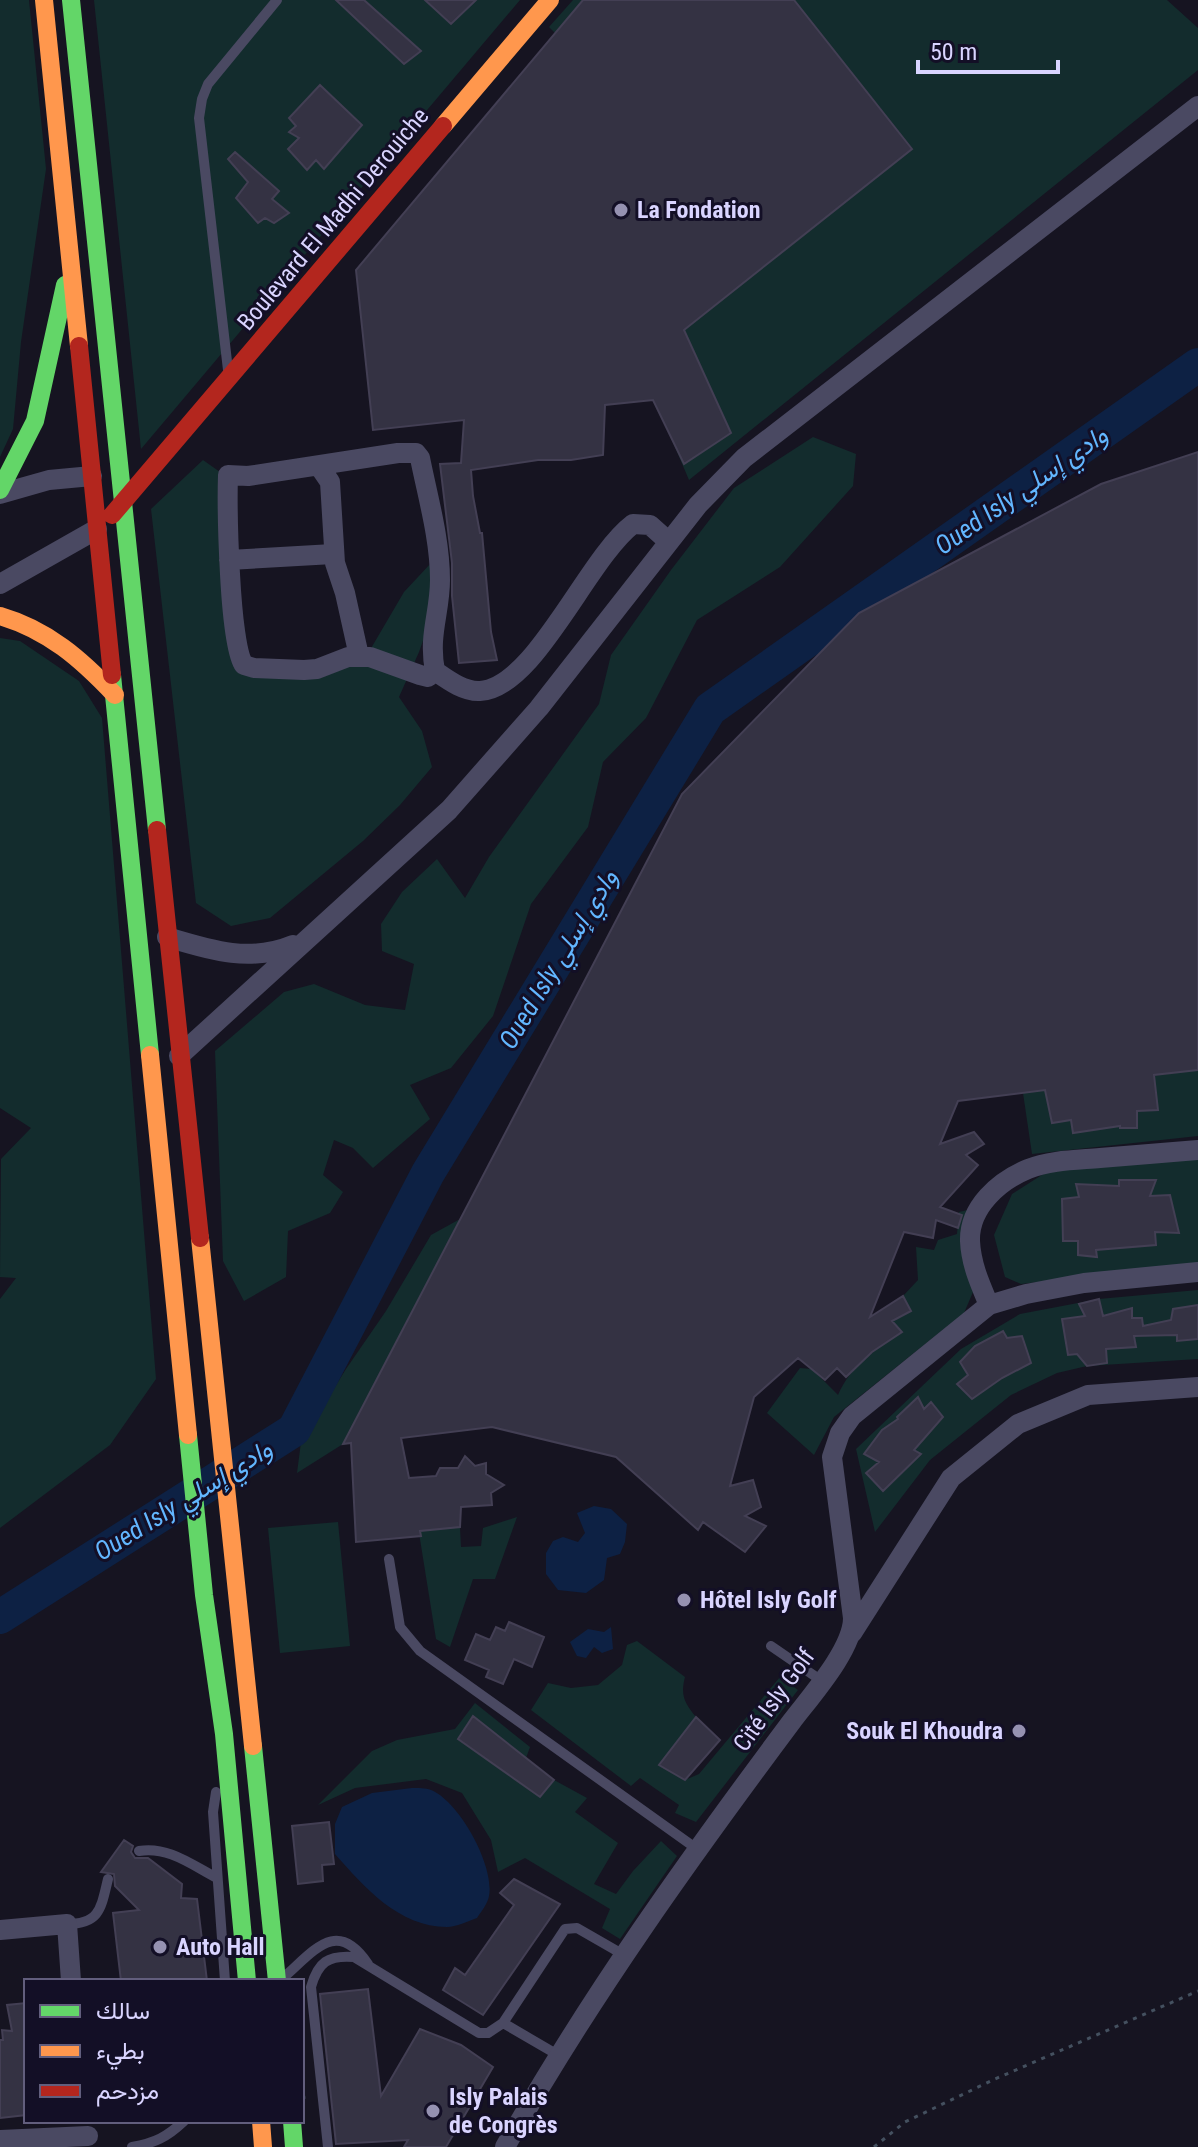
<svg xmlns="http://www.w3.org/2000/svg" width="1198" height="2147" font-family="'Roboto Condensed',Vazirmatn,sans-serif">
  <rect width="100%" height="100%" fill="#161421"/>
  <path fill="#132c2d" d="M0,0H29L46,169L21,342L13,429L0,457Z
    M94,0H520L141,449Z
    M573,0H1167L1198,28V70L689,480L649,386L661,140L549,27Z
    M813,437L856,454L853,486L780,567L697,620L646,718L603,762L588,827L531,904L493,1016L451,1068L410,1085L430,1119L373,1168L353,1148L334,1140L323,1175L343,1192L330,1213L288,1231L286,1277L244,1301L223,1261L215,1051L284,992L314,984L365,1005L405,1010L414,964L382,951L381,924L402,892L437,859L465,898L489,857L599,704L611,655L671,570L734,488Z
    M203,460L220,472L251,670L370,650L404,592L432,562L438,598L419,652L399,697L422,731L432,767L400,805L363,841L270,918L231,926L196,903L151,509Z
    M0,638L20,641L79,681L102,718L156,1379L110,1445L0,1528V1299L16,1278L0,1277L1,1159L31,1128L0,1108Z
    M1198,1070V1136L1032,1154L1023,1093Z
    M1198,1158V1264L1021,1284L1005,1277L994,1235L1012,1194L1048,1171Z
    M972,1209L962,1257L973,1292L964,1313L834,1417L814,1455L767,1413L800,1368L812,1369L838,1395C851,1365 875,1350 901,1332L892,1321L903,1296L918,1280L916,1247L934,1250L938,1240L957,1234L959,1212Z
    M460,1219L343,1444L297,1473L301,1442L346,1369L386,1311L431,1235Z
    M1198,1290V1359L1087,1366L1057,1373L1011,1395L930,1460L875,1532L856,1449L961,1349L1020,1314L1099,1299Z
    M415,1508L460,1527L461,1547L481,1546L483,1528L517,1517L495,1579H473L450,1647L436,1639Z
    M338,1522L350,1646L280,1653L268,1528Z
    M637,1641L685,1677C680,1696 685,1703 696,1717L659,1765L685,1780L699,1774L780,1677L798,1690L696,1822L675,1813L679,1805L640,1778L631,1786L531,1710L548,1683L571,1688L598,1685L622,1665L627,1645Z
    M475,1703L530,1747L526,1758L473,1717L458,1739L540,1797L554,1780L587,1798L575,1812L618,1843L594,1884L616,1894L633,1871L661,1841L677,1856L620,1939L602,1928L610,1909L525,1858L498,1872L491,1840L462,1793L426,1779L355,1788L318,1805L372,1751L397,1740L455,1729Z"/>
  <path fill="#0d2144" d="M594,1506L611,1509L627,1524L625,1542L620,1554L607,1558L604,1580L586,1593L558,1590L546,1574V1553L553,1541L563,1537L578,1542L585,1533L577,1513Z
    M611,1627L613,1649L602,1653L594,1647L586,1658L577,1656L570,1642L588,1629L604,1632Z
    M412,1788C417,1788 426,1788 431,1790C459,1801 495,1866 489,1896C488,1903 481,1912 477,1918C468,1921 456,1927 447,1927C399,1927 364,1887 335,1854V1824L342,1807L372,1793Z"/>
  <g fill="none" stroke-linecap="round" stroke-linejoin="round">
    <path stroke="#0d2144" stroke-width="34" d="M0,1617L294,1430L428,1173L710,709L1198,365"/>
  </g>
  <path fill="#343243" stroke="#433f54" stroke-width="2" d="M336,0H364L421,51L404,64Z
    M425,0H476L451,24Z
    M583,0H794L912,149L684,330L731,433L684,464L653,400L605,405L603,455L571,460H538L471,470L473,496L480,533H482L491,632L497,660L459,663L452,596V563L440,464L461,463L464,420L373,430L356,270Z
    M320,85L362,125L324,169L316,160L307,170L288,149L299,138L289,132L296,126L289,118Z
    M235,152L279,191L272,199L289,213L274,223L265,218L258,223L236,198L248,182L228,159Z
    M1198,452V1070L1154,1075L1158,1110L1137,1111V1128H1120V1126L1073,1133L1071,1120L1052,1123L1045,1090L958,1101L940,1144L974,1132L984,1144L966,1155L978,1165L940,1207L962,1215L958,1228L936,1220L933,1238L904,1232L870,1317L903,1296L911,1311L892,1321L902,1332L872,1352L846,1377L837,1368L825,1380L798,1358L754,1397L730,1486L753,1480L761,1507L745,1516L766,1526L745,1552L703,1522L698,1530L616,1457L492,1427L401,1438L409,1478L436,1476L440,1468H458L465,1456L475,1466L486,1463V1474L504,1485L491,1493L492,1505L461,1507L460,1527L420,1531L421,1536L356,1542L351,1443L343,1444L682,794L859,613L1101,484Z
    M1119,1180H1156L1150,1196L1170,1195L1179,1233L1155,1232L1156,1245L1096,1250L1097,1257L1078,1255V1241H1063L1062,1199L1079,1197L1076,1184L1119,1186Z
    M1099,1299L1103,1316L1132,1308V1318H1142L1143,1326L1171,1320L1173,1309L1198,1305V1339L1177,1341V1335L1134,1336L1136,1347L1106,1349L1107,1363L1087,1366L1077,1354L1068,1355L1062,1319L1085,1316L1079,1304Z
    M1003,1331L1007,1338L1022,1336L1031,1363L1002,1378L972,1399L957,1384L968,1375L960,1362L975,1346Z
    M918,1397L924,1409L931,1402L943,1417L914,1450L921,1454L883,1491L866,1473L879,1462L864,1454L882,1430L898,1419L897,1417Z
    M509,1622L544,1637L532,1667L514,1659L503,1684L486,1677L489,1670L465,1660L476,1634L490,1640L496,1627L505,1631Z
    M473,1716L554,1780L540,1797L458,1739Z
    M696,1717L720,1740L685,1780L659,1765Z
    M329,1822L334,1864L322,1865L323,1881L298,1884L292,1826Z
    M124,1840L133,1846L131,1852L135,1858H148L182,1884L181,1898L197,1899L207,1981H121L113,1913L139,1910L115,1886L114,1874L101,1872Z
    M514,1879L560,1904L483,2015L443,1990L455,1968L465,1975L514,1905L500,1893Z
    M368,1989L381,2096L420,2029L461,2045L493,2067L446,2147H404L408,2140L336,2144L320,1994Z
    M26,2003V2115L0,2118V2040H3L2,2030L12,2031L7,2005Z"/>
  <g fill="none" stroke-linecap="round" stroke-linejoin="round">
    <path stroke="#44505f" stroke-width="3" stroke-dasharray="4 6" stroke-linecap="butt" d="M302,2076L304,2099
      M874,2147L905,2122L995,2079L1198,1991"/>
    <path stroke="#4a4962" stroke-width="10" d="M228,370L199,118L202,99L208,84L277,0
      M389,1559L400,1627L420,1651L697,1849
      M771,1646L822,1681
      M216,1792L213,1812L225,1981
      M139,1851C168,1846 192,1865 217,1878
      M67,1924C100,1924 101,1908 108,1879
      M284,1977C315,1950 337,1918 368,1964
      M503,2023L565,1929L577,1928L624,1955
      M132,2147C155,2143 167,2137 184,2121
      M328,2147L311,1987C318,1962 328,1955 354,1957L479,2033H488L503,2023L558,2055"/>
    <path stroke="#4a4962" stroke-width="20" d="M319,466L330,482L335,563L345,593L359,656
      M0,494L49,480L92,476
      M229,560L333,554
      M0,584L97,529
      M435,671L428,677L420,675L370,657H348L317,669L304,670L254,668L244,665C229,645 227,506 228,475L248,476L398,453H416L420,458C428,498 440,539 440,580C440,613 428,635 435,671C448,680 464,692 480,691C535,688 587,559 633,524L650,525L669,542
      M167,937C210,950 250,963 293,945
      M179,1056L449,810L539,708L698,505L744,458L1198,106
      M989,1305C980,1284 971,1264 970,1241C969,1207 999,1181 1028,1169C1050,1160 1077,1160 1100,1158C1133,1155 1165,1153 1198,1150
      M852,1633L951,1478L1018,1424L1088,1395L1198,1387
      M0,1930L67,1924L71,1981
      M0,2140L88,2136
      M505,2147C590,1997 689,1859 792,1721C811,1696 853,1649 853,1618L832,1457L840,1433L852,1416L989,1305L1026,1294L1084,1283L1198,1272"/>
    <path stroke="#63d668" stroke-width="18" d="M71,0L157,830
      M0,490L35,421L65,285
      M112,675L150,1055
      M188,1435L204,1595L224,1734L247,1981
      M253,1746L277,1981
      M292,2121L294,2147"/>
    <path stroke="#ff974d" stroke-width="18" d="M44,0L79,346
      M443,126L550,0
      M0,616C48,630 81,659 115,695
      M150,1055L188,1435
      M200,1238L253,1746
      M261,2121L263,2147"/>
    <path stroke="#b3261e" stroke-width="18" d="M79,346L112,675
      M112,515L443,126
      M157,830L200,1238"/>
  </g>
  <g fill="#9591b1" stroke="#130f26" stroke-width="3">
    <circle cx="621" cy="210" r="8"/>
    <circle cx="684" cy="1600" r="8"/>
    <circle cx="1019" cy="1731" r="8"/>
    <circle cx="160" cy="1947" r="8"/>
    <circle cx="433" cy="2111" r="8"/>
  </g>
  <g text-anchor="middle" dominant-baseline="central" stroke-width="6" stroke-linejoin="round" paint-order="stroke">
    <g font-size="24" font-weight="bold" fill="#d9d4ff" stroke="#130f26" text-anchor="start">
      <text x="637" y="210">La Fondation</text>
      <text x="700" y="1600">Hôtel Isly Golf</text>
      <text x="1003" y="1731" text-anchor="end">Souk El Khoudra</text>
      <text x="176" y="1947">Auto Hall</text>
      <text x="449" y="2097">Isly Palais<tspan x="449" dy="28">de Congrès</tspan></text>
    </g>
    <g font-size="24" fill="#d9d4ff" stroke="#130f26">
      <text transform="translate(333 219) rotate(-50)">Boulevard El Madhi Derouiche</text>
      <text transform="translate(774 1700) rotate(-54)">Cité Isly Golf</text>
    </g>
    <g font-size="26" font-style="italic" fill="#62b6ff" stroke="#130f26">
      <text transform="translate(1021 490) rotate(-35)">Oued Isly وادي إسلي</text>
      <text transform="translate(558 959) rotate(-59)">Oued Isly وادي إسلي</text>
      <text transform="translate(183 1500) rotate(-32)">Oued Isly وادي إسلي</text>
    </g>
  </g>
  <rect x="24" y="1979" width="280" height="144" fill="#130f26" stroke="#625e7d" stroke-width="2"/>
  <rect x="40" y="2005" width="40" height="12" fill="#63d668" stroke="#625e7d" stroke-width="2"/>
  <text x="96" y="2019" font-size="24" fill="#d9d4ff">سالك</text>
  <rect x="40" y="2045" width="40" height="12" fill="#ff974d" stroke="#625e7d" stroke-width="2"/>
  <text x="96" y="2059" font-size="24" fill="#d9d4ff">بطيء</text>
  <rect x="40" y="2085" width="40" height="12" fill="#b3261e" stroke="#625e7d" stroke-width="2"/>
  <text x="96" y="2099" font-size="24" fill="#d9d4ff">مزدحم</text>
  <path d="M918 60v12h140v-12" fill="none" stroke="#d9d4ff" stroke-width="4"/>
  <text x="930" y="60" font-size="24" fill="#d9d4ff" stroke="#130f26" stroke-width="6" paint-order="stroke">50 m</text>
</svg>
